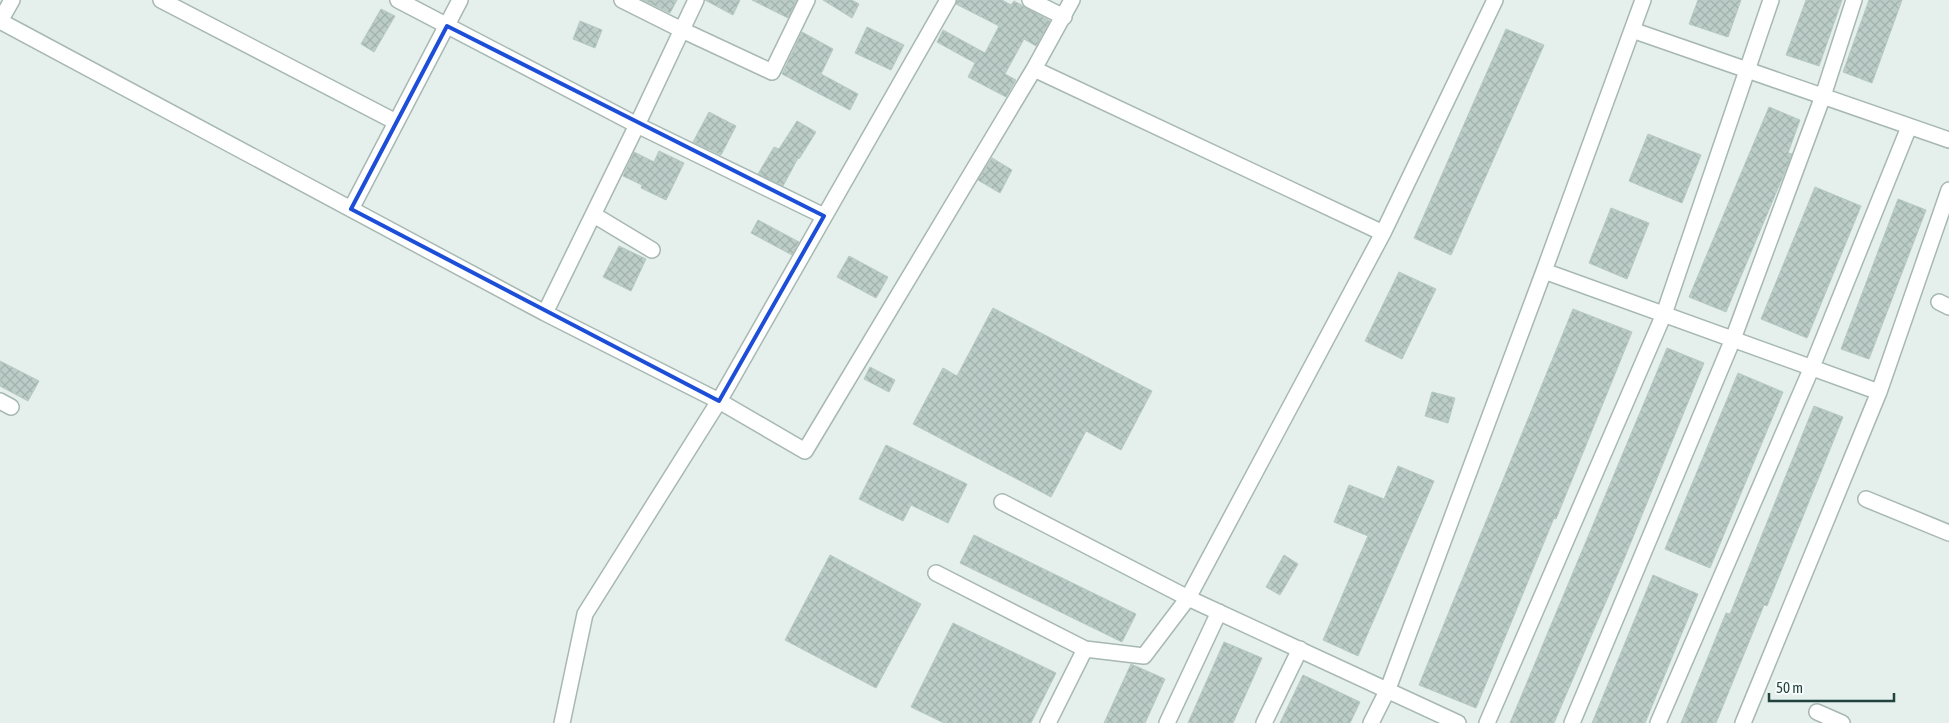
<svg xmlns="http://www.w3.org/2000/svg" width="1949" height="723" font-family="'Asap Condensed',sans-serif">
  <defs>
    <pattern id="building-cross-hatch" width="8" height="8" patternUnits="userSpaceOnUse" patternTransform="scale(1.25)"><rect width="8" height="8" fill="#bccdc8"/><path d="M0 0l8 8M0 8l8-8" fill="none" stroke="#a1b1ad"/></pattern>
  </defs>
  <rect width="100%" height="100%" fill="#e5efeb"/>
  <path fill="url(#building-cross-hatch)" stroke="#b6c9c3" d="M643,0H677L670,13Z
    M705,0H740L733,15Z
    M752,0H797L788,18Z
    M823,0H852L859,4L852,18Z
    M957,0H1002L1011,5L1014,1L1050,21L1036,46L1024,39L1005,74L1016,80L1006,97L968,77L975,63L937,42L943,30L985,53L999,26L956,4Z
    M1698,0H1741L1728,37L1689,24Z
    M1806,0H1842L1819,66L1786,55Z
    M1869,0H1902L1872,83L1843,72Z
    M381,9L395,16L374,52L361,44Z
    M580,21L602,30L595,48L573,39Z
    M867,27L904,45L891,70L855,53Z
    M1506,29L1544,45L1451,255L1414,238Z
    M802,32L833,49L821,74L858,94L850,110L782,74Z
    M1769,107L1800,120L1788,153L1792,154L1786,169L1726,312L1689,297Z
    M709,112L736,126L721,155L693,142Z
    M797,121L816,132L799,159L798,158L783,186L758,174L774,147L779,149Z
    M1648,134L1701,155L1682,203L1629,181Z
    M659,151L684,163L666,200L641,188L642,185L623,176L634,152L654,162Z
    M992,158L1012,170L1000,193L978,180Z
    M1815,187L1861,206L1807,338L1761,319Z
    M1898,199L1926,210L1869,359L1841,349Z
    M1611,208L1649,223L1627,279L1589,263Z
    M758,220L799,242L792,255L751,233Z
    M619,246L646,259L631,291L603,277Z
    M849,256L888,277L876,298L837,277Z
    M1399,272L1436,289L1402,359L1365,341Z
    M993,308L1152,391L1121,450L1086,431L1051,497L913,424L943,368L957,376Z
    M1573,309L1632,332L1556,519L1554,518L1476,708L1419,685Z
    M1667,348L1704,363L1622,564L1554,723H1510Z
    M0,361L39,381L28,401L0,386Z
    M870,367L895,380L889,392L864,379Z
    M1738,373L1783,392L1710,568L1665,549Z
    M1432,392L1455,398L1448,423L1425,416Z
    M1814,406L1843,417L1767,606L1764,605L1716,723H1681L1726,613L1730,614Z
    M886,445L967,484L948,523L911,505L903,521L859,499Z
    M1398,466L1434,481L1358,656L1323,640L1368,536L1334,522L1349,485L1384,499Z
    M974,535L1136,614L1122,642L960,563Z
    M830,555L921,604L876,688L785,640Z
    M1284,555L1298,564L1280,595L1266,587Z
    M1653,575L1698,594L1645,723H1592Z
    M953,623L1056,673L1031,723H944L911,707Z
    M1224,642L1262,658L1233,723H1188Z
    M1131,664L1165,679L1145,723H1104Z
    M1303,675L1360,702L1350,723H1280Z"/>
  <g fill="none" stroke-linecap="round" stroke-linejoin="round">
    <defs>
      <path id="minor" d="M161,0L396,122
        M398,0L637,125L824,216
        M622,0L682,30L772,72L807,0
        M1030,0L1064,17
        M0,21L545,313L719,401L805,451L1034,69L1072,0
        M0,21L12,0
        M1632,30L1949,140
        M1034,69L1383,233
        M351,209L460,0
        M594,215L652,250
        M1544,271L1879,392
        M1939,302L1949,307
        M545,313L637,125L696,0
        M0,401L11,407
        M1866,499L1949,533
        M1002,502L1188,598L1458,723
        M936,573L1085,649
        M1817,712L1842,723
        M562,723L585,614L719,401L948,0
        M1048,723L1085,649L1144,656L1188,598L1383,233L1495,0
        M1167,723L1219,612
        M1264,723L1300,649
        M1371,723L1388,689L1544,271L1643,0
        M1487,723L1664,314L1771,0
        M1572,723L1733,339L1823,96L1854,0
        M1658,723L1812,367L1909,127
        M1743,723L1879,392L1949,190"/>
    </defs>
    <use href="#minor" stroke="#a7b8b3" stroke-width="18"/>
    <use href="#minor" stroke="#fff" stroke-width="15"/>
  </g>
  <path fill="none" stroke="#1d4ed8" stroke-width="4" stroke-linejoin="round" d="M447,26L824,216L719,401L351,209Z"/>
  <path d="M1769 693v8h125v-8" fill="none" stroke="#22423d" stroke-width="2.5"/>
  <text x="1776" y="693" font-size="15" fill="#22423d" stroke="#f6fbf9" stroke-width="4" paint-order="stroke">50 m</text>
</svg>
